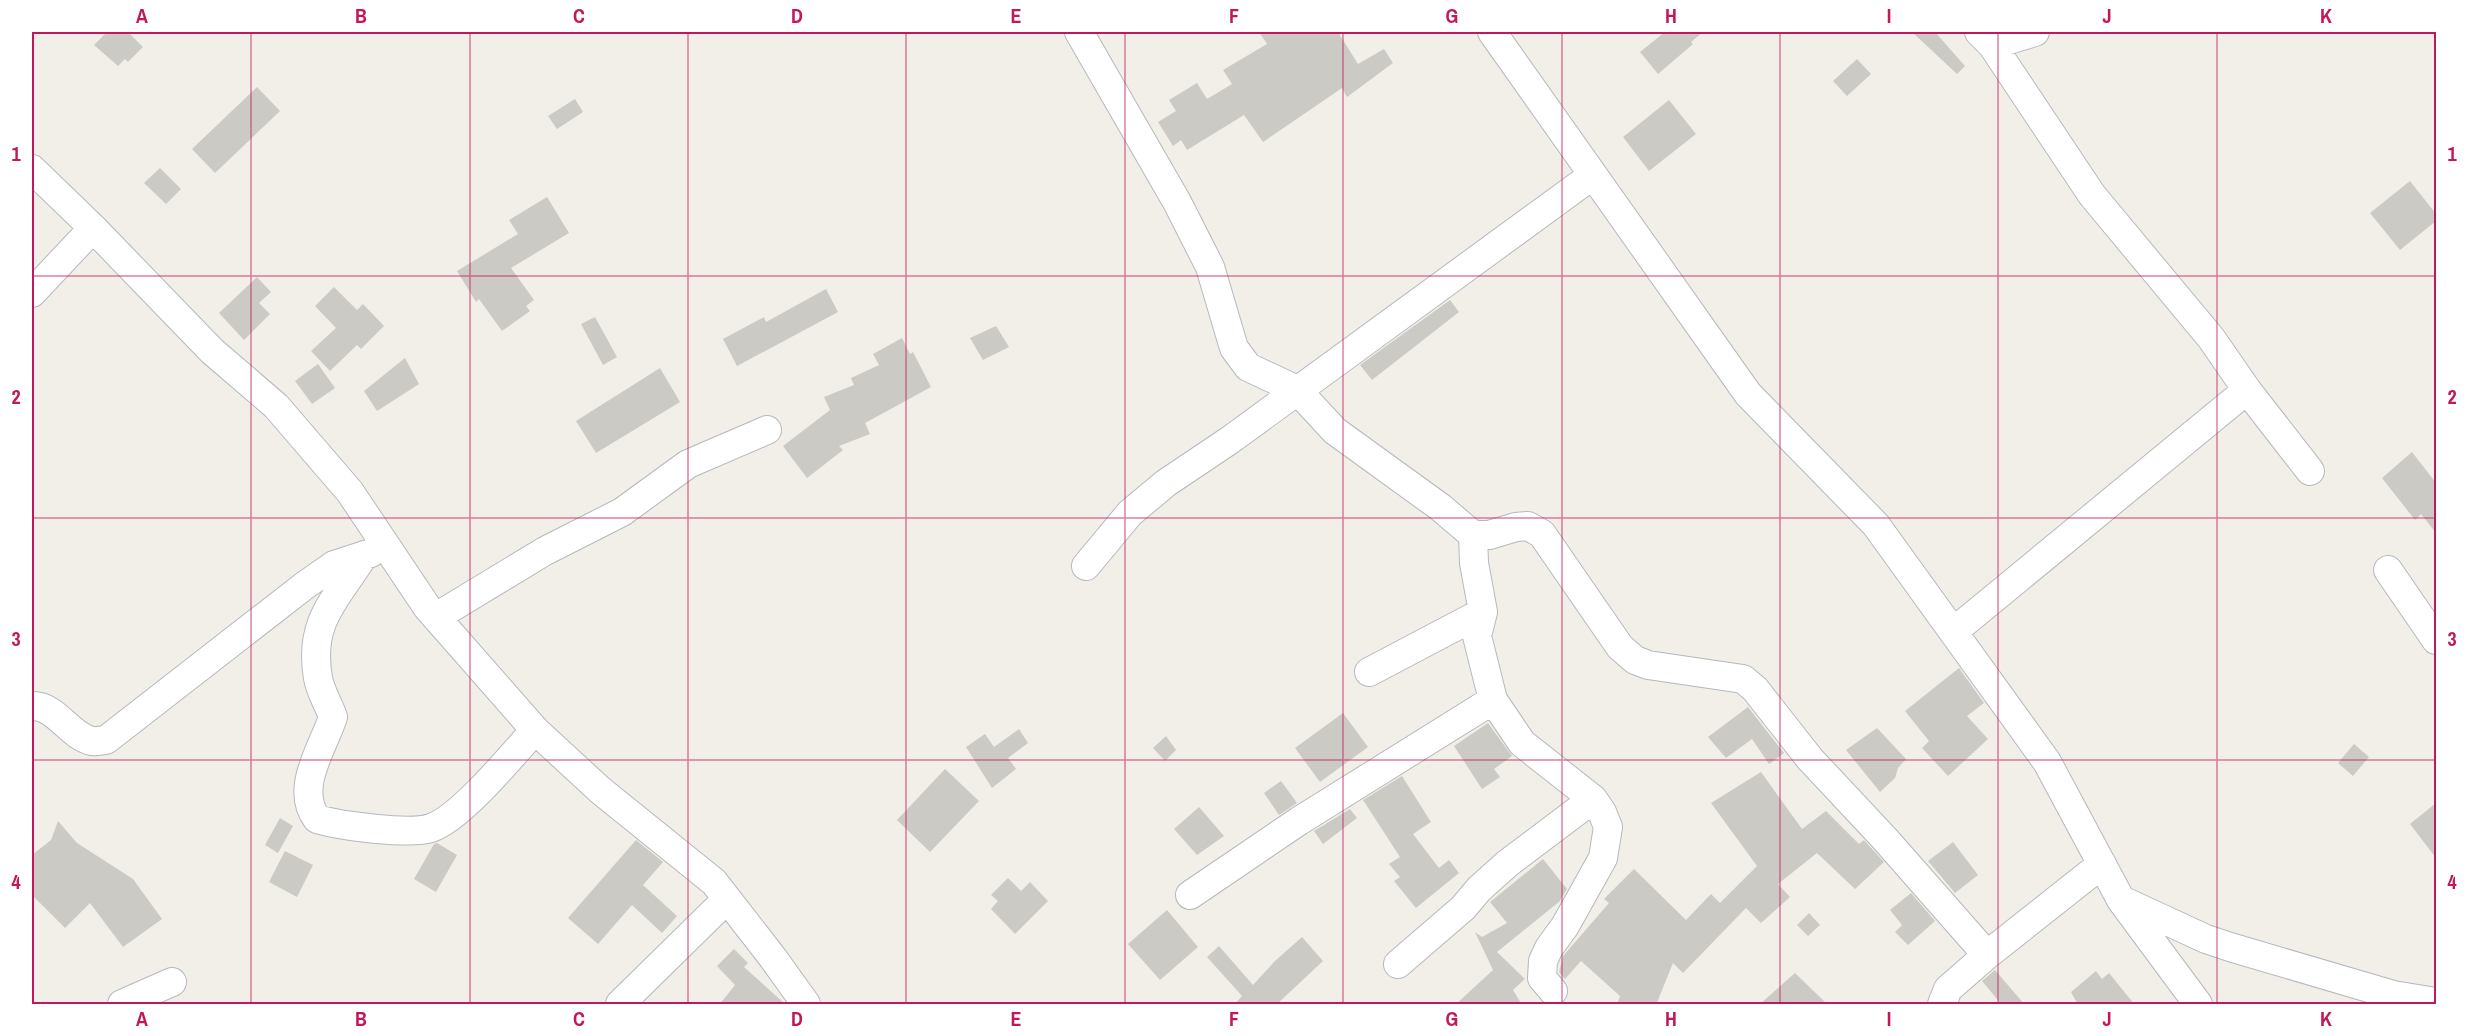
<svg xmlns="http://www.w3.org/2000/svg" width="2468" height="1036" font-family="'Archivo Narrow',sans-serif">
  <rect width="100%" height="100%" fill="#f1efe8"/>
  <path fill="#cccac5" d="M107,32H128L143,47L128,62L125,59L118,66L94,45Z
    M1259,32H1338L1358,64L1384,49L1393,63L1347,97L1342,88L1263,142L1244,115L1187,150L1181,140L1173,146L1158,122L1176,111L1169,100L1197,83L1207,99L1232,84L1223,70L1267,44Z
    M1665,32H1703L1691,42L1693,44L1658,74L1640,52Z
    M1912,32H1935L1965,66L1957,74Z
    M1857,59L1871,74L1847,96L1833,81Z
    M257,87L280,111L215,173L192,149Z
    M575,99L583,112L557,129L548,116Z
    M1669,100L1696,134L1649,171L1623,137Z
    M160,168L181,189L166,204L144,183Z
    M2410,181L2436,214V221L2400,250L2370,213Z
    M547,197L569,233L511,268L534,300L526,306L530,311L502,331L479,299L476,302L457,271L518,234L509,220Z
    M257,277L271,292L259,303L270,314L244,340L219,313Z
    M334,287L357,310L363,304L384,326L361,349L357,345L330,371L311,351L336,328L315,306Z
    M826,289L838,312L737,366L723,339L764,317L766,322Z
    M1450,300L1459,312L1372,380L1360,365Z
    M595,317L617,357L603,365L581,324Z
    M996,326L1009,347L983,360L970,338Z
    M902,338L910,354L913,352L931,387L865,423L870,434L839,446L843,450L807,478L783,446L830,410L824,397L854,385L851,378L879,365L873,354Z
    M405,358L419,384L377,411L364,391Z
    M318,364L335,388L312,404L295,381Z
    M660,368L680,402L596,453L576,421Z
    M2412,452L2436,483V533L2421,514L2415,520L2382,478Z
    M1959,668L1984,703L1967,716L1988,739L1948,776L1922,748L1929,741L1905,711Z
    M1748,707L1784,753L1769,764L1752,739L1726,758L1708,737Z
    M1343,713L1368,747L1320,782L1295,748Z
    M1488,723L1512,756L1494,769L1500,777L1482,789L1454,746Z
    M1877,728L1906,759L1898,768L1895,778L1880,792L1846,750Z
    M1019,729L1028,743L1008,758L1016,769L992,788L966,747L985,734L994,747Z
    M1166,736L1176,750L1165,761L1153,748Z
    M2354,744L2369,757L2353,776L2338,763Z
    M945,769L979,801L930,852L897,820Z
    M1761,772L1802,829L1826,811L1859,844L1864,840L1884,862L1855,889L1817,853L1778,884L1790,897L1761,923L1746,908L1683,973L1673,963L1656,1005H1617L1620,996L1581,961L1565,979L1559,972L1563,956L1609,903L1604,899L1634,869L1686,920L1711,894L1720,903L1757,866L1711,803Z
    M1402,776L1431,822L1413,834L1439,868L1449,860L1459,873L1416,908L1394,881L1400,877L1389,864L1400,857L1363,800Z
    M1281,781L1297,803L1279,815L1264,793Z
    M2436,803V858L2410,824Z
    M1199,807L1224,836L1197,855L1174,829Z
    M1350,809L1357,818L1323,844L1314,831Z
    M280,818L293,826L278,853L265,845Z
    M58,821L77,843L133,879L162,919L123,947L90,903L65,928L32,895V855L51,840Z
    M636,840L663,862L643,885L677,916L662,933L632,905L598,944L568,918Z
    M1953,842L1978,875L1955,893L1928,861Z
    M437,843L457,855L436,892L414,879L434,844Z
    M285,851L313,865L297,897L269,882Z
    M1543,859L1567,889L1560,901L1497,952L1525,979L1513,990L1522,1005H1455L1493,970L1475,932L1482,937L1507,923L1490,902Z
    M1008,878L1021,891L1030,882L1048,901L1015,934L991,909L998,901L991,895Z
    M1911,893L1935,921L1908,945L1895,932L1902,925L1890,910Z
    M1167,910L1198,947L1160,980L1128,944Z
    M1809,913L1820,925L1808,936L1797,925Z
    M1302,937L1323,961L1276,1005H1234L1242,996L1207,957L1219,946L1253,985L1275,961Z
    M734,949L748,963L744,967L786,1005H719L735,985L717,966Z
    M1995,970L2025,1005H2002L1982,981Z
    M2096,971L2102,979L2109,973L2135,1005H2078L2071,992Z
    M1795,973L1828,1005H1759Z"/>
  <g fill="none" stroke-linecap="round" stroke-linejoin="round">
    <defs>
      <path id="minor" d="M1079,32L1177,202L1210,267L1234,348L1248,367L1297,390L1335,431L1440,507L1473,535H1489L1516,527L1528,526L1542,534L1620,647L1635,660L1648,665L1743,679L1755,689L1810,759L1885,839L1987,955
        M1492,32L1748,394L1876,525L2047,762L2121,900L2198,1004
        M1979,32L1992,45L2092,195L2211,338L2247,390L2310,471
        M1992,45L2035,32
        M32,169L93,228L212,351L276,406L350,492L427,607L535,730L600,790L714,882L773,958L806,1004
        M32,293L93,228
        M1473,535L1474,563L1483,612L1477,636L1493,700L1522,743L1593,799L1602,812L1608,827L1603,858L1565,926L1549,948L1543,961L1542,978L1553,991
        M364,555C337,599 308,620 318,678C320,691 329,705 333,717C323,748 294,788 317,819C341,826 409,835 431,828C461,818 513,754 535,730
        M1086,566L1130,513L1166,483L1230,440L1593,175
        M2388,570L2436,640
        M436,617L545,551L622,512L688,464L767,430
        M1953,632L2247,390
        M1369,672L1483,612
        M32,706C56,705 69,736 92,741C96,742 102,740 106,740L304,586L334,565L371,553
        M1190,895L1299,821L1493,700
        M2126,902L2206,939L2230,947L2393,995L2436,1002
        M1398,964L1463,908L1479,889L1508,863L1593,799
        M122,1004L172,982
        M620,1004L727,899
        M1942,1004L1948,989L1987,955L2102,864"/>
    </defs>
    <use href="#minor" stroke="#b5b8bc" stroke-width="30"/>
    <use href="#minor" stroke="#fff" stroke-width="28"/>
  </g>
  <path fill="none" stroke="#c2185b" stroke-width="1.5" stroke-opacity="0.55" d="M251,32V1004M470,32V1004M688,32V1004M906,32V1004M1125,32V1004M1343,32V1004M1562,32V1004M1780,32V1004M1998,32V1004M2217,32V1004M32,276H2436M32,518H2436M32,760H2436"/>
  <rect width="2468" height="1036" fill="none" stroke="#ffffff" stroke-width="66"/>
  <rect x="33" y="33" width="2402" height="970" fill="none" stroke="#c2185b" stroke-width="2"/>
  <g font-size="20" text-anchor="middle" font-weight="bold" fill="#c2185b">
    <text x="142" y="23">A</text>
    <text x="361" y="23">B</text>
    <text x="579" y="23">C</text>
    <text x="797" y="23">D</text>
    <text x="1016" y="23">E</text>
    <text x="1234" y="23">F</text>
    <text x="1452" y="23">G</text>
    <text x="1671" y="23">H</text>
    <text x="1889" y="23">I</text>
    <text x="2107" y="23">J</text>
    <text x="2326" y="23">K</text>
    <text x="16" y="161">1</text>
    <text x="2452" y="161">1</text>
    <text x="16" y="404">2</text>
    <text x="2452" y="404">2</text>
    <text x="16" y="646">3</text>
    <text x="2452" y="646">3</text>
    <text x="16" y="889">4</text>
    <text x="2452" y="889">4</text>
    <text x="142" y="1026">A</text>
    <text x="361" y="1026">B</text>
    <text x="579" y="1026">C</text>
    <text x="797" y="1026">D</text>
    <text x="1016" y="1026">E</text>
    <text x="1234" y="1026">F</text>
    <text x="1452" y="1026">G</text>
    <text x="1671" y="1026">H</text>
    <text x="1889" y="1026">I</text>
    <text x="2107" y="1026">J</text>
    <text x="2326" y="1026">K</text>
  </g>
</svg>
